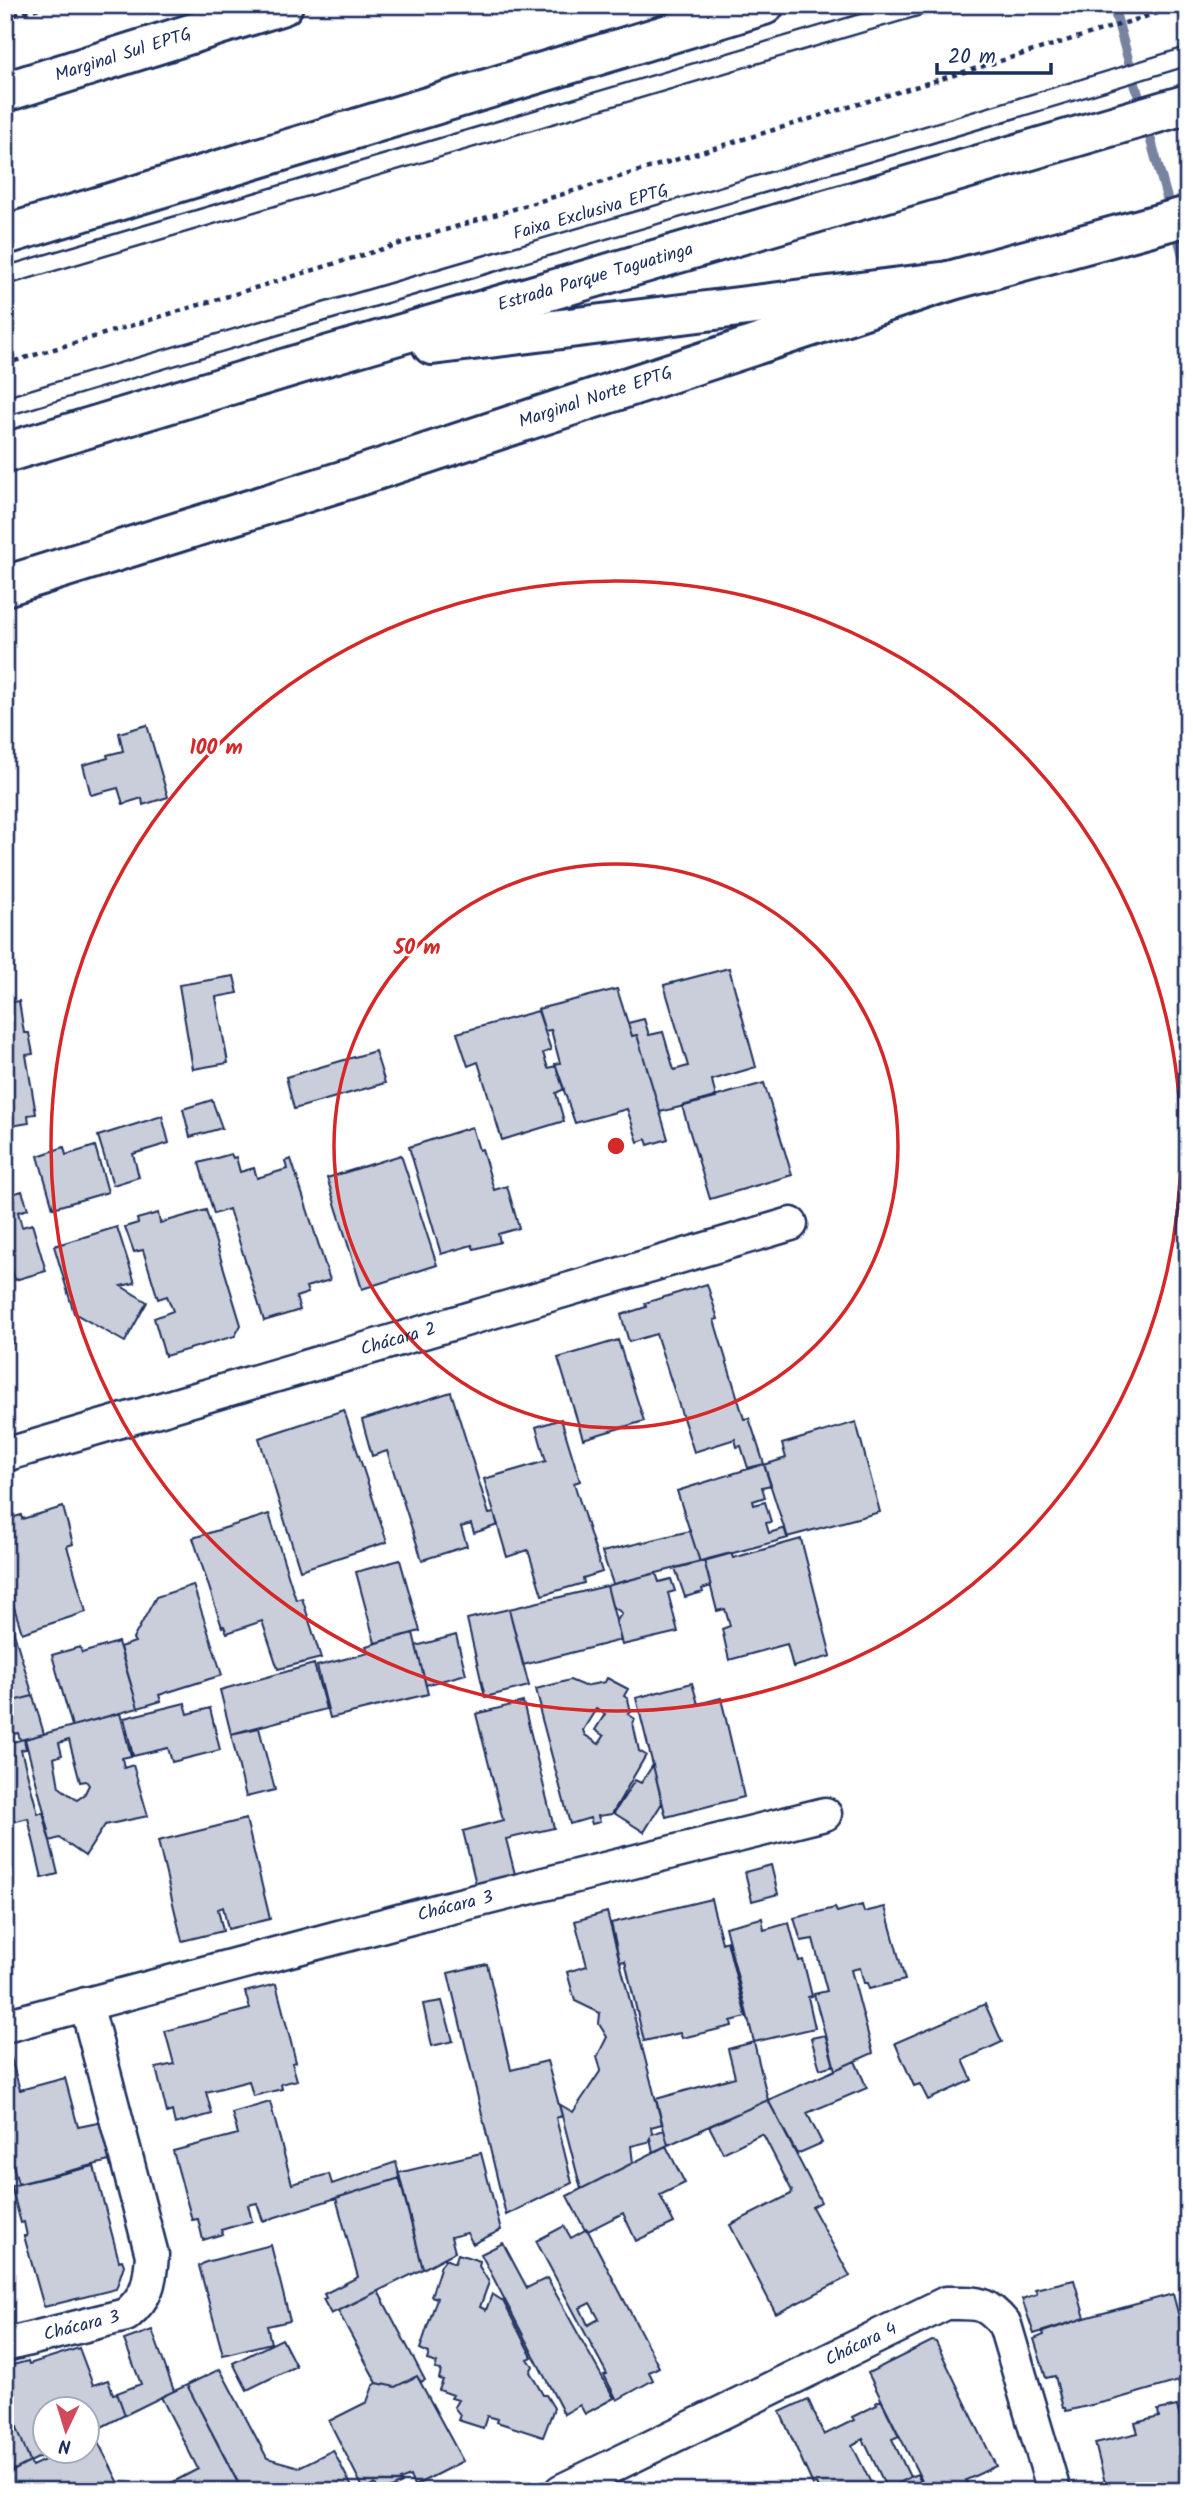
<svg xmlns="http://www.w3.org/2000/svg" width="1193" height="2496" font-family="Kalam,sans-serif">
  <rect width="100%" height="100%" fill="#fff"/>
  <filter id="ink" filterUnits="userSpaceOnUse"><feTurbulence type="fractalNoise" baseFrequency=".0143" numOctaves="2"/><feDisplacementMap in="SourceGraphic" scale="14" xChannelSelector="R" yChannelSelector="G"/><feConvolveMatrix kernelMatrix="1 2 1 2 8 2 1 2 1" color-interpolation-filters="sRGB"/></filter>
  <g filter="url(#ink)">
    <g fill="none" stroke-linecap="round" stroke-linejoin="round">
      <path stroke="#77839f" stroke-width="10" d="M1113,5L1188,273"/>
    </g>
    <path fill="#caceda" stroke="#1b2f5e" stroke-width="2" fill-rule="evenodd" d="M147,725L168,797L143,805L142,798L123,804L118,788L91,795L83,765L108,758L107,755L123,751L119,733Z
      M729,968L756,1067L712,1080L716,1098L660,1112L637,1035L632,1036L628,1023L644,1019L649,1035L663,1032L674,1070L688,1066L664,985Z
      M234,976L238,993L216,997L228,1063L193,1069L179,985Z
      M617,989L632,1036L637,1035L668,1139L648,1145L646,1139L638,1142L627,1109L575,1123L555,1064L560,1063L551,1030L545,1031L538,1009Z
      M8,999V1003L19,1001L24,1033H29L33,1054L26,1055L36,1114L28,1115L29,1123L5,1127V1000Z
      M538,1011L551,1050L543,1053L548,1068L556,1066L564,1089L556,1093L564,1121L502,1140L478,1062L468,1066L457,1033Z
      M375,1051L385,1083L294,1109L286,1077Z
      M764,1083L792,1175L710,1199L682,1106Z
      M212,1100L222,1128L190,1137L183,1109Z
      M162,1116L169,1143L133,1154L139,1177L113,1185L98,1136Z
      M472,1127L479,1150L482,1149L494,1190L507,1186L519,1228L498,1234L500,1242L497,1243L474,1249L472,1245L441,1254L409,1147Z
      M95,1146L108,1192L53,1208L38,1156L64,1147L66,1155Z
      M231,1154L233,1158L236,1157L240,1172L254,1168L257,1178L287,1169L285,1161L291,1159L330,1280L306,1287L308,1293L296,1297L300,1310L264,1321L229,1209L214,1214L199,1163Z
      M401,1155L437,1265L362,1289L327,1178Z
      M5,1181L9,1195L22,1191L28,1209L18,1212L22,1227L32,1224L46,1271L15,1280L10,1262L5,1263Z
      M206,1210L241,1325L235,1336L165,1356L154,1318L173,1311L167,1296L158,1299L143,1250L134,1252L125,1227L138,1223L137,1219L158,1213L160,1223Z
      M117,1227L135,1283L121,1286L147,1302L125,1342L74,1313L54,1246Z
      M707,1284L718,1319L714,1320L744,1419L749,1418L764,1464L748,1468L741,1446L737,1447L735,1439L694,1452L656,1334L629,1342L621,1315L646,1307L645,1303Z
      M5,1315L13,1343L5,1347Z
      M618,1340L644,1421L583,1439L558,1358Z
      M451,1392L489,1514L494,1513L498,1525L474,1533L471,1524L461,1527L467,1546L422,1560L387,1451L372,1456L362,1420Z
      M344,1410L387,1542L300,1570L259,1438Z
      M561,1419L580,1481L574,1483L602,1572L583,1578L584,1583L542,1595L528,1550L507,1557L484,1479L546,1461L536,1427Z
      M856,1422L880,1512L787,1537L764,1465L786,1458L782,1444Z
      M764,1464L771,1485L762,1487L765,1497L753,1501L754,1505L765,1502L771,1522L766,1523L769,1533L785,1528L788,1538L700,1562L677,1491Z
      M63,1507L73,1544L67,1546L86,1612L22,1633L5,1578V1520L21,1515L22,1519Z
      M269,1514L296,1600L302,1598L321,1658L278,1669L262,1621L227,1633L224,1626L222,1627L193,1538Z
      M690,1531L700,1562L613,1584L602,1552Z
      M801,1539L831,1656L793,1667L787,1644L729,1660L722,1629L730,1626L725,1609L717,1611L704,1560L731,1553L733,1558Z
      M400,1560L420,1631L375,1643L356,1572Z
      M704,1560L711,1586L702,1589L703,1592L685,1597L675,1568Z
      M656,1573L659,1582L671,1579L675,1591L668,1593L678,1632L622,1645L616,1622L622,1613L612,1606L607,1586Z
      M193,1585L222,1675L159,1695L161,1701L138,1708L120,1647L135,1642L133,1639L156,1597Z
      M607,1586L621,1640L523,1665L509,1609Z
      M5,1603L33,1696L5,1703Z
      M509,1609L529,1686L485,1697L467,1619Z
      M413,1633L428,1694L330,1718L317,1666L368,1653L366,1646Z
      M456,1635L466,1674L426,1685L416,1646Z
      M118,1642L138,1708L72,1726L52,1655L80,1647L82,1653Z
      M314,1664L326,1709L231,1734L220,1690Z
      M607,1678L628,1689L624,1696L628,1699L631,1712L628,1714L635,1719L633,1723L639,1751L646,1755L612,1814L598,1816L600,1822L592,1824L590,1818L570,1824L539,1708H541L536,1689L570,1680L584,1686L605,1682ZM596,1709L605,1714L595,1730L604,1736L599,1744L585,1735L583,1730Z
      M692,1683L698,1704L721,1698L744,1797L666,1817L636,1698Z
      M33,1696L44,1734L20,1740L18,1733L5,1736V1703Z
      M523,1702L554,1828L506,1839L515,1874L476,1884L463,1831L503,1820L476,1714Z
      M185,1703L188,1714L210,1708L220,1750L172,1762L168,1748L133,1756L124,1718Z
      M120,1713L131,1756L122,1758L124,1768L133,1765L148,1816L105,1825L85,1856L59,1838L50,1841L47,1832L49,1831L25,1739ZM69,1740L80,1782L86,1781L89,1785L84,1795L77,1800L59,1787L54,1758L62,1755L59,1743Z
      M259,1728L275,1790L246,1797L231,1734Z
      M24,1739L26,1749L21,1750L38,1814L43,1812L58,1874L42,1878L28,1818L5,1824V1744Z
      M653,1765L662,1803L644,1832L614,1813L635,1780L641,1783Z
      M246,1819L270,1919L228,1929L223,1907L218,1909L223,1931L182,1941L158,1841Z
      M771,1865L778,1894L752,1901L745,1872Z
      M711,1899L722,1943L727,1941L746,2017L731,2021L732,2026L682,2038L680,2033L644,2041L625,1961L620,1962L611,1923Z
      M862,1905L864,1912L885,1907L905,1980L869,1989L867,1983H864L860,1968L851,1970L873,2053L835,2070L814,1994L827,1991L813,1939L801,1941L794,1918L835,1908L837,1912Z
      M607,1912L662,2124L651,2127L652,2134L664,2130L668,2145L653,2152L650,2138L648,2142L631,2146L633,2163L581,2189L559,2104L573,2112L601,2070L597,2057L607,2037L599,2024L600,2013L575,2001L567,1972L587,1966L575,1921Z
      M762,1918L764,1930L789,1923L799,1961L803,1960L812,1996L808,1997L815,2028L754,2042L725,1927Z
      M487,1964L511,2070L547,2061L562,2116L556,2118L572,2183L506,2215L448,1973Z
      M276,1984L296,2062L292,2063L297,2080L281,2084L282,2089L253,2096L249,2081L206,2092L212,2114L175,2124L172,2111L167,2113L156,2068L174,2064L165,2031L250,2009L245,1992Z
      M442,2001L453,2041L432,2046L423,2004Z
      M985,2004L1002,2042L963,2060L972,2080L928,2100L920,2084L914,2086L895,2043Z
      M826,2035L834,2065L820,2069L811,2038Z
      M754,2042L768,2100L668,2145L656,2099L735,2077L728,2049Z
      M10,2055L20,2090L65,2078L78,2127L103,2122L113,2160L18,2184L5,2134V2056Z
      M855,2061L867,2088L807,2113L822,2143L797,2154L768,2100Z
      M768,2100L821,2202L812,2207L850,2276L776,2314L730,2225L791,2194L792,2191L764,2136L761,2134L723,2153L709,2126Z
      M270,2102L292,2184L329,2174L332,2184L396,2162L400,2178L263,2221L257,2203L248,2205L252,2221L221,2230L223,2234L203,2240L198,2219L192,2220L173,2151L238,2134L232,2113Z
      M666,2146L685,2183L660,2195L674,2223L636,2241L623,2213L588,2231L585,2230L567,2196Z
      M481,2153L501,2230L473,2244L467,2233L451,2237L455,2252L423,2269L398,2173Z
      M94,2166L119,2261L122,2260L124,2265L116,2289L44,2307L24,2236H27L24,2222L21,2223L11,2186Z
      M400,2178L423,2269L331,2314L323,2299L326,2298L324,2294L358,2277L336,2198Z
      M564,2226L571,2238L587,2229L659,2367L649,2372L653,2380L617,2400L604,2375L607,2374L536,2241ZM590,2303L599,2319L588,2325L580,2308Z
      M503,2243L527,2288L547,2278L614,2398L585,2414L580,2405L564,2414L481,2254Z
      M271,2245L290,2321L267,2326L271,2343L223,2355L199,2266L206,2262Z
      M458,2254L480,2261L479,2266L489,2282L480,2307L486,2310L492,2294L503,2301L532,2357L528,2359L533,2366L530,2372L543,2395H546L554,2408L543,2437L497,2422L498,2419L487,2416L483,2428L458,2420L460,2415L454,2407L458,2400L451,2398L453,2395L439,2390L443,2380L439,2379L441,2370L435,2369L437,2363L427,2360L429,2353L420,2349L437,2298L431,2296L441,2265L446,2259L455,2263Z
      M1074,2280L1085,2318L1034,2334L1022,2299L1037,2294L1035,2289Z
      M378,2291L425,2380L421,2382L417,2376L395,2387L377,2383L338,2311Z
      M1173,2294L1188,2351L1186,2379L1113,2400L1066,2411L1065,2408H1063L1055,2376L1046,2378L1034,2339L1044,2335L1043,2332L1085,2318Z
      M152,2330L174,2391L125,2415L117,2393L141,2384L124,2340Z
      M282,2339L296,2366L247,2390L233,2363Z
      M932,2341L936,2342L996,2466L966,2480L971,2491H927L868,2373Z
      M79,2348L93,2385L108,2380L113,2394L117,2393L125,2415L88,2434V2408H46V2450H54L30,2462L5,2395V2367L28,2361L29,2364Z
      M220,2369L267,2458L299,2467L333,2450L354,2491H242L187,2385Z
      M417,2376L463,2461L414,2486L410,2476L400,2480L402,2483L385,2491H379L375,2484L364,2490L329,2421L367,2402L373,2386L377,2383L395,2387Z
      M187,2385L241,2488L242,2491H156L198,2469L161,2397Z
      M5,2395L30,2462L5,2475Z
      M808,2399L824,2435L854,2420L852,2417L877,2405L876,2403L881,2400L899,2436L892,2439L910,2477L887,2489L863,2439L852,2445L873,2487L865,2491H819L816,2484L813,2485L780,2412Z
      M1177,2406L1188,2450V2491H1107L1095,2443L1138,2433L1135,2423L1159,2417L1158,2410Z
      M93,2432L123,2491H12L5,2475L30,2462L32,2466L62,2452L61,2450H88V2434Z
      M917,2474L925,2491H883L910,2477Z"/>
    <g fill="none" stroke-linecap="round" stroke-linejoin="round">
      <defs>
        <path id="lane" d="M5,276L923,5
          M5,407C399,287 795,178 1188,56"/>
        <g id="street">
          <path id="s1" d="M5,1455L791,1224"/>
          <path id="s2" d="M5,2026L444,1909L825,1814"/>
          <path id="s3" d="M5,2345L126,2315C148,2296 150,2283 152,2255L86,2004"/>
          <path id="s4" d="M561,2491L946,2303C976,2303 985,2300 1005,2325L1054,2491"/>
        </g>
        <g id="primary">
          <path id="s5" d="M5,92L283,5"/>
          <path id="s6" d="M5,586L352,478L949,281L1188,216"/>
        </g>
        <g id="highway">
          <path d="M5,235L764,5"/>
          <path d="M432,345L949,281"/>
          <path id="s7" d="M5,453L316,359L1188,104"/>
        </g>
      </defs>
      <use href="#lane" stroke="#1b2f5e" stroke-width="21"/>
      <use href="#street" stroke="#1b2f5e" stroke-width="37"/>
      <use href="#primary" stroke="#1b2f5e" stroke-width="44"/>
      <use href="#highway" stroke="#1b2f5e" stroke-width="44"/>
      <path stroke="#1b2f5e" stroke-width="4.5" stroke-dasharray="5 5" stroke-linecap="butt" d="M5,18L49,5
        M5,364L1184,5"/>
      <use href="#lane" stroke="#fff" stroke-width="16"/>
      <use href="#street" stroke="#fff" stroke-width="32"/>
      <use href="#primary" stroke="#fff" stroke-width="38"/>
      <use href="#highway" stroke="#fff" stroke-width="38"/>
    </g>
  </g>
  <g fill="none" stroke="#d62828" stroke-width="3.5">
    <circle cx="616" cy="1146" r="282"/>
    <circle cx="616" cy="1146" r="565"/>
  </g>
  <g text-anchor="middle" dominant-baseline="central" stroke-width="5" stroke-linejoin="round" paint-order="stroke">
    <g font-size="18" fill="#1b2f5e" stroke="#fff">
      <text stroke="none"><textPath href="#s5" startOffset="124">Marginal Sul EPTG</textPath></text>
      <text transform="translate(591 213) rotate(-16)">Faixa Exclusiva EPTG</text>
      <text stroke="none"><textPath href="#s7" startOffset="616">Estrada Parque Taguatinga</textPath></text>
      <text stroke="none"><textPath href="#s6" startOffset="620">Marginal Norte EPTG</textPath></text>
      <text stroke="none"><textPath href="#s1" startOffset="410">Chácara 2</textPath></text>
      <text stroke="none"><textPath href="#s2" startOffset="466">Chácara 3</textPath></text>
      <text stroke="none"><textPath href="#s3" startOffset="79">Chácara 3</textPath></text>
      <text stroke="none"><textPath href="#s4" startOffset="334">Chácara 4</textPath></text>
    </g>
  </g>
  <circle cx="616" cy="1146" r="10" fill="#d62828" stroke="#fff" stroke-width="3.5"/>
  <g font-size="21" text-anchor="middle" font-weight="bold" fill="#d62828" stroke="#fff" stroke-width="5" stroke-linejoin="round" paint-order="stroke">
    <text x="216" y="754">100 m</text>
    <text x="417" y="954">50 m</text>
  </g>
  <rect width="1193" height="2496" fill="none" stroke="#fff" stroke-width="28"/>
  <rect x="14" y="14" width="1165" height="2468" fill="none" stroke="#1b2f5e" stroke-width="2.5" filter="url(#ink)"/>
  <g transform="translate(66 2430) rotate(184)"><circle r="33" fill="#ffffff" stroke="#a4acbf" stroke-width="2"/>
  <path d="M0-5L12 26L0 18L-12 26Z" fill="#d1495b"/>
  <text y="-10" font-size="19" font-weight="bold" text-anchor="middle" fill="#1b2f5e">N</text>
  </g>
  <path d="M937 63v10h114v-10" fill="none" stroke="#1b2f5e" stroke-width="3.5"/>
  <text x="948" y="63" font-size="21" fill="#1b2f5e" stroke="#ffffff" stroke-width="5" paint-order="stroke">20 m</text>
</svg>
